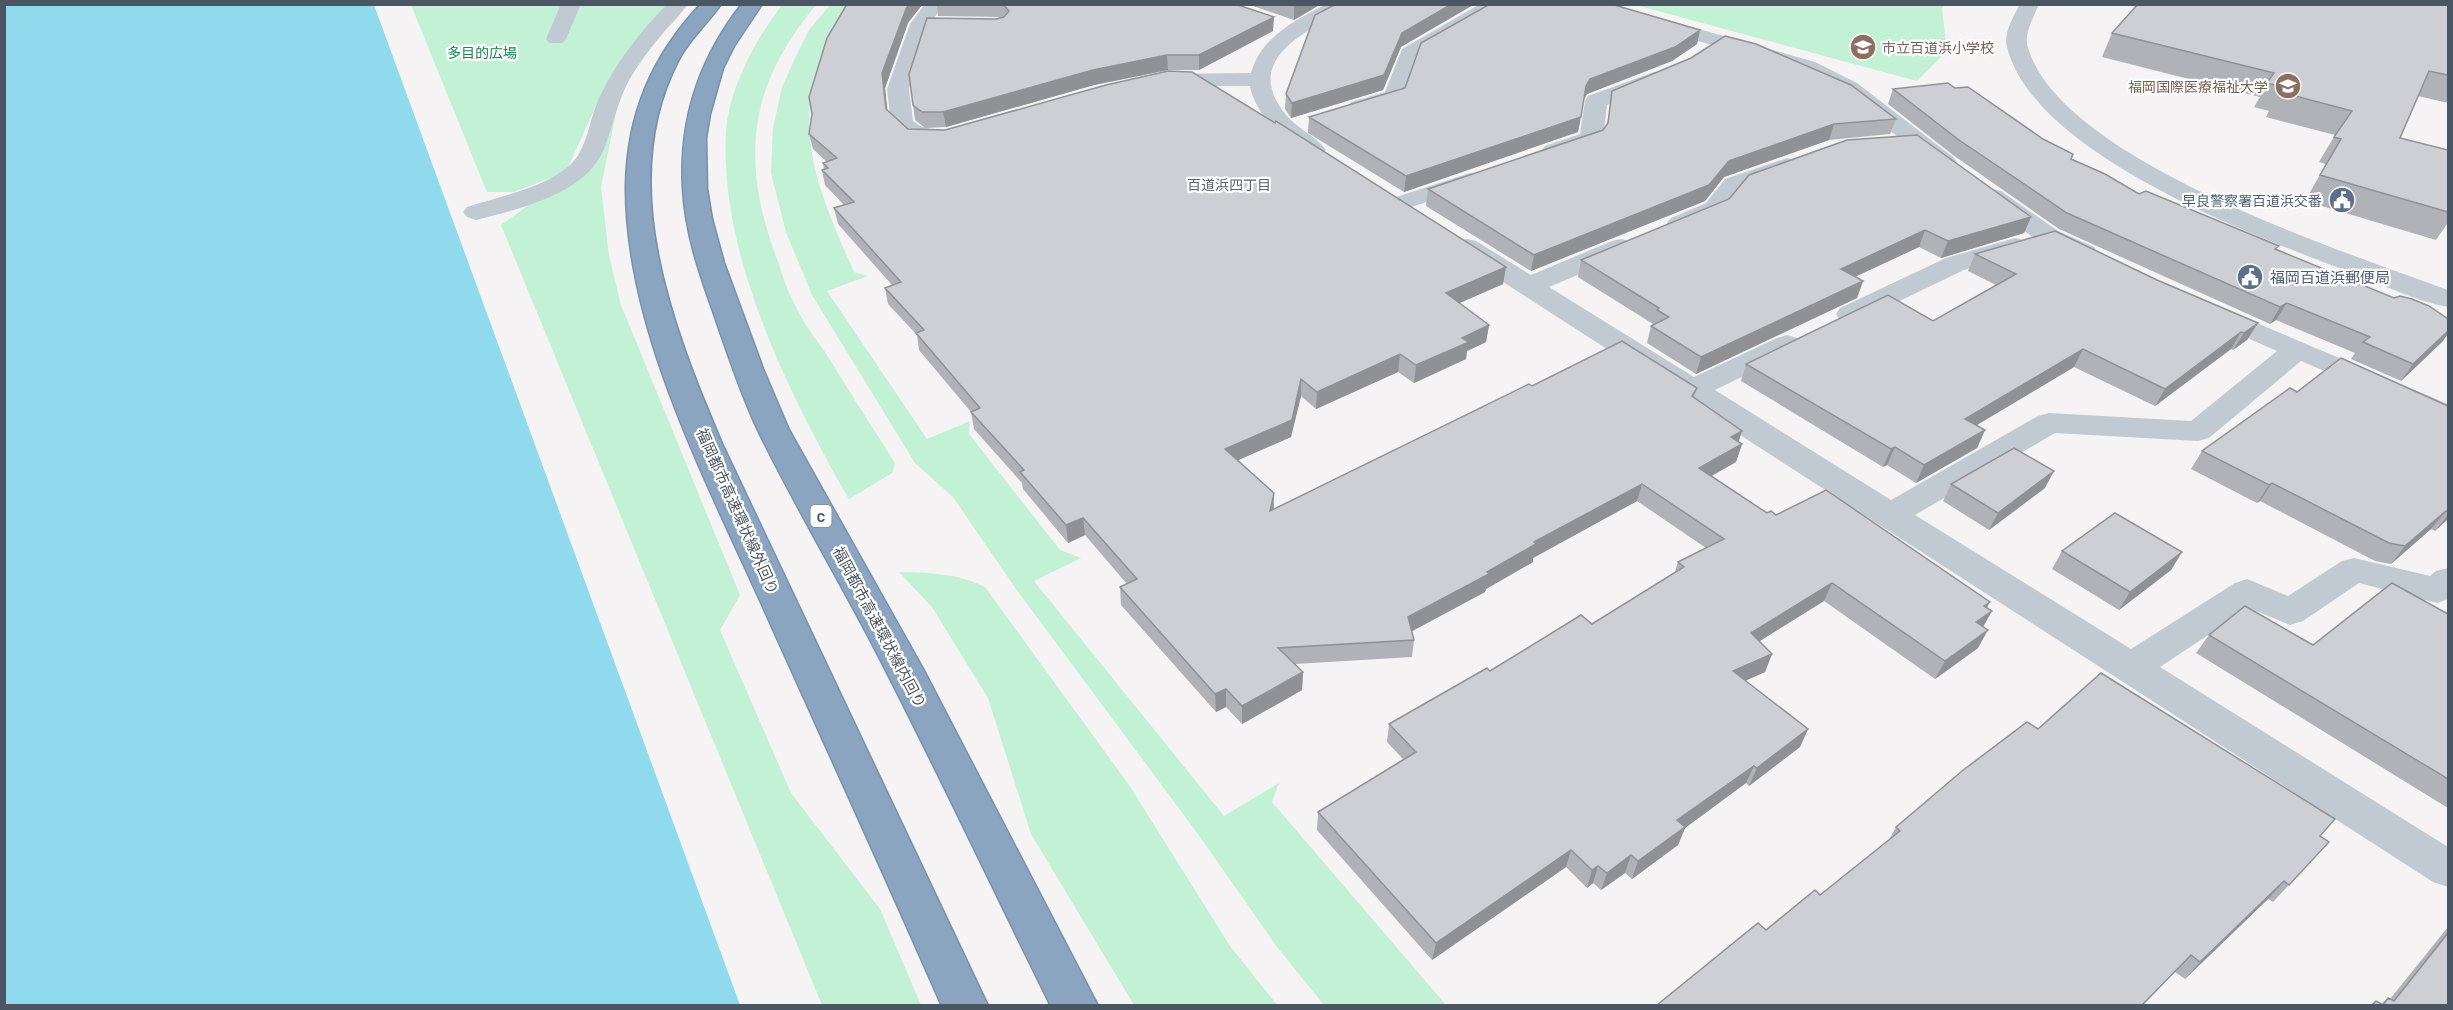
<svg xmlns="http://www.w3.org/2000/svg" width="2453" height="1010" font-family="Barlow,'Noto Sans JP',sans-serif">
  <rect width="100%" height="100%" fill="#f5f3f3"/>
  <path fill="#c3f1d5" d="M783,4L816,5C748,86 740,160 777,259C782,273 786,288 793,301C801,320 815,338 827,355C849,391 872,427 895,463L892,473L849,499C789,395 719,254 726,132C729,88 756,38 783,4Z
    M411,5H668L615,71L603,90L566,172L514,192H487Z
    M830,5H854C843,22 829,41 821,60C791,134 824,204 854,272L868,276L827,291L927,439L970,421L969,434L1060,550L1081,558L1034,581L1224,816L1279,783L1272,802L1446,1005H1324L1277,947L1198,834L1016,589L953,497L915,463L812,295L786,232L771,173L773,128L782,87L796,56L809,30Z
    M1636,5H1944L1942,9L1947,51L1917,81Z
    M617,108L601,187L609,256L621,305L740,595L720,630L791,793L880,909L921,1005H822L501,225L544,194L582,173Z
    M899,572C930,573 957,573 985,587L1129,785L1230,946L1277,1005H1134L1031,834L988,698L932,607Z"/>
  <path fill="#90daee" d="M5,4L374,5L740,1005H5Z"/>
  <g fill="none" stroke-linecap="round" stroke-linejoin="round">
    <defs>
      <path id="highway" d="M701,4H721C708,23 690,38 679,59C614,181 673,329 723,446L988,1006H942C882,869 820,734 759,598C703,474 625,325 626,186C627,114 652,56 701,4Z
        M742,4H762L734,46L723,68L710,114L706,138L707,189L712,219L724,263L763,369L789,430L923,669L1098,1006H1051C992,887 936,767 875,649C837,576 794,504 758,430C740,392 727,351 713,311C699,272 685,231 683,188C679,119 699,59 742,4Z"/>
    </defs>
    <use href="#highway" stroke="#7690ad" stroke-width="3"/>
    <path fill="#c1cad2" fill-rule="evenodd" d="M561,4H581L566,39L563,43H549L546,39Z
      M667,4H688C681,14 672,23 664,32C651,47 639,63 629,80C617,103 613,126 604,149C586,194 519,209 476,220L467,217L463,212L467,207C500,196 542,189 569,166C588,150 589,118 600,96C616,62 641,31 667,4Z
      M925,4H944L930,24L909,89L913,121C927,132 933,127 949,131L953,136L949,141C927,147 905,144 891,124L887,89L910,24Z
      M1327,4H1352L1350,8C1307,30 1239,60 1287,116C1298,129 1316,136 1326,150L1322,155C1295,162 1253,111 1250,86H1160L1152,85L1149,80L1152,75L1160,74L1251,73C1261,37 1295,20 1327,4Z
      M1480,4H1504L1502,8L1418,56L1403,101L1359,114L1351,112L1348,107L1351,102L1385,92L1402,49Z
      M1578,4H1611L1815,62L1857,83L1953,157L1957,162L1953,167L1945,169L1937,167L1841,93L1801,70L1580,8Z
      M2020,4H2039C2034,17 2023,34 2028,48C2062,161 2343,251 2448,290V307C2415,301 2382,284 2350,272C2256,237 2033,154 2007,47C2003,33 2014,16 2020,4Z
      M1654,72L1662,73L1665,78L1662,83L1607,105L1603,138L1599,143L1553,158L1545,156L1541,151L1545,146L1580,134L1585,101L1588,96Z
      M1787,158L1795,160L1799,165L1795,170L1743,189L1724,213L1689,228L1680,231L1671,228L1667,223L1671,218L1706,203L1725,179Z
      M1470,173L1479,175L1482,180L1479,185L1399,211L1390,209L1387,204L1390,199Z
      M1992,189L2001,191L2058,231L2094,247L2098,253L2094,259C2063,266 2009,219 1983,201L1980,196L1983,191Z
      M2015,238L2024,240L2028,246L2024,252L1964,270L1860,320L1850,322L1840,320L1836,314L1840,308L1946,258Z
      M1467,239L1476,241L1531,275L1612,241L1621,239L1630,241L1634,247L1630,253L1549,287L1694,377L1777,338L1787,335L1797,338L1801,344L1797,350L1715,390L1891,500L2038,416L2049,413L2191,421L2277,351L2204,319L2200,313L2204,307L2214,305L2448,404V424L2301,361L2209,438L2198,441L2055,433L1915,515L2131,649L2235,583L2247,579L2288,596L2342,561L2354,558L2430,576L2436,571L2448,568V599L2437,603L2359,583L2303,621L2290,625L2249,608L2160,667L2448,847V887L2433,882L1458,253L1454,247L1458,241Z"/>
    <use href="#highway" fill="#8ba5c1" fill-rule="evenodd"/>
  </g>
  <path fill="#b0b2b7" d="M937,4H1235L1273,31L1199,70H1168L1094,85L946,127L925,128L915,120L913,105L996,19L1001,18L998,17L938,16Z
    M1247,4H1321L1294,20Z
    M2448,4V103L2418,96L2400,138L2448,150V224H2447L2436,240L2305,201L2326,164L2319,162L2335,135L2266,117L2269,111L2254,107L2260,97L2102,57L2112,33Z
    M908,23L885,88L887,110L908,129L1506,267L1503,284L1459,303L1489,325L1486,342L1467,351L1466,359L1414,383L1398,372L1316,409L1301,396L1291,437L1238,460L1274,493V509L1532,386L1697,388L1694,398L1739,442L1742,444L1736,462L1711,476L1767,513L1776,515L1986,608L1978,648L1935,679L1824,601L1759,641L1772,654L1765,672L1745,681L1808,729L1800,747L1749,786L1746,783L1685,828L1678,845L1632,879L1625,873L1601,890L1593,883L1587,888L1566,867L1432,960L1317,830L1318,812L1403,759L1387,742L1389,724L1490,671L1592,624L1675,572L1678,562L1706,548L1637,501L1533,558V562L1486,589L1485,592L1412,631L1414,640L1412,657L1295,664L1303,672L1302,690L1242,724L1226,707L1216,712L1121,605L1120,587L1127,584L1085,535L1068,543L1023,489L1022,483L974,429L971,412L919,350L917,335L888,304L885,288L892,285L838,224L834,208L844,205L825,185L822,170L824,169L823,163L827,162L813,149L809,134Z
    M1700,30L1697,44L1672,61L1587,94L1583,100L1578,132L1404,192L1308,133L1309,117L1405,88Z
    M1401,47L1383,90L1291,118L1285,109L1286,94Z
    M1955,88L2071,159L2139,194L2277,249L2443,341L2401,381L2351,359L2355,353L2276,320L2270,324L2059,229L1953,155L1888,104L1893,89Z
    M1612,91L1896,119L1890,134L1829,140L1724,177L1705,201L1531,271L1426,206L1428,189L1603,130L1607,125Z
    M2031,217L2024,233L1941,258L1919,247L1855,277L1863,281L1857,298L1696,374L1647,343L1651,326L1653,324L1578,277L1581,260Z
    M1975,254L2157,280L2258,323L2247,340L2233,350L2231,349L2155,406L2074,367L1976,425L1985,430L1977,448L1916,483L1887,465L1883,467L1741,381L1746,364L1933,321L1996,285L1968,271Z
    M2297,392L2448,406V519L2435,531L2431,529L2391,564L2375,561L2260,501L2257,503L2191,469L2202,451Z
    M1951,484L2045,488L1989,530L1943,501Z
    M2062,551L2182,552L2171,570L2119,610L2052,569Z
    M2448,614V808L2196,653L2209,635L2313,645Z
    M2038,729L2320,836L2329,842L2273,902L2268,899L2185,979L2175,972L1766,930L1820,895L1889,840L1896,827Z
    M2448,927V1005H2371L2376,1001L2381,1004L2388,998L2390,999Z"/>
  <path fill="#909195" d="M909,4H923L908,23L885,88L889,124L886,109L882,73L906,9Z
    M1296,4H1321L1294,20V6Z
    M1452,4H1475L1401,47L1383,90L1291,118L1292,103L1402,33Z
    M1274,17L1273,31L1199,70V55Z
    M1700,30L1697,44L1672,61L1587,94L1583,101L1586,86L1590,79Z
    M1167,55L1168,70L1094,85L946,127L943,112L1093,70Z
    M1581,117L1578,132L1404,192L1406,176Z
    M1834,124L1829,140L1724,177L1705,201L1531,271L1534,255L1729,161Z
    M2031,217L2024,233L1941,258L1948,241Z
    M1925,230L1919,247L1835,286L1841,269Z
    M1506,267L1503,284L1444,310L1446,293Z
    M1863,281L1857,298L1696,374L1701,357Z
    M2287,303L2276,320L2270,324L2280,307Z
    M2258,323L2247,340L2233,350L2244,333Z
    M1489,325L1486,342L1467,351L1466,359L1414,383L1416,365L1462,338Z
    M2448,331V334L2443,341L2401,381L2413,364Z
    M2241,332L2231,349L2155,406L2165,389Z
    M2083,349L2074,367L1957,437L1965,419Z
    M1400,354L1398,372L1316,409L1317,392Z
    M1301,379V396L1291,437L1225,466V449Z
    M1985,430L1977,448L1916,483L1924,465Z
    M1742,431L1737,447L1742,444L1736,462L1694,486L1699,468L1731,437Z
    M1895,447L1887,465L1883,467L1891,449Z
    M2054,471L2045,488L1989,530L1998,513Z
    M2272,483L2260,501L2257,503L2269,485Z
    M1642,484L1637,501L1533,558V562L1486,589L1485,592L1405,635L1408,617L1487,572L1534,542Z
    M1274,493L1273,511H1270Z
    M2446,511L2431,529L2391,564L2405,546Z
    M2448,515V519L2435,531Z
    M1083,518L1085,535L1068,543L1066,525Z
    M2182,552L2171,570L2119,610L2130,592Z
    M1832,583L1824,601L1744,651L1751,633Z
    M1990,602L1980,619L1992,611L1982,629L1966,640L1984,606Z
    M1988,630L1978,648L1935,679L1945,661Z
    M1772,654L1765,672L1726,689L1733,671Z
    M1303,672L1302,690L1242,724V706Z
    M1226,689V707L1216,712L1215,694Z
    M1808,729L1800,747L1749,786L1757,768Z
    M1754,766L1746,783L1685,828L1678,845L1632,879L1638,861L1677,820Z
    M1571,850L1566,867L1432,960L1436,943Z
    M1631,855L1625,873L1601,890L1607,873Z
    M1598,866L1593,883L1587,888L1592,870Z
    M2284,881L2268,899L2185,979L2200,962Z
    M2191,955L2143,1005H2142Z"/>
  <path fill="#cdcfd5" stroke="#909195" stroke-width="1.5" d="M847,4H909L906,9L882,73L886,109L908,129L945,130L1106,85L1168,71L1192,72L1275,123L1276,121L1506,267L1446,293L1489,325L1462,338L1469,342L1416,365L1400,354L1317,392L1301,379L1292,420L1225,449L1274,493L1270,511L1529,384L1532,386L1622,341L1697,388L1692,396L1742,431L1731,437L1742,444L1699,468L1767,513L1771,511L1776,515L1826,490L1990,602L1984,606L1992,611L1976,622L1988,630L1945,661L1832,583L1751,633L1772,654L1733,671L1808,729L1757,768L1754,766L1677,820L1685,827L1638,861L1631,855L1607,873L1598,866L1592,870L1571,850L1436,943L1318,812L1416,752L1389,724L1487,668L1490,671L1581,615L1592,624L1684,567L1678,562L1724,539L1642,484L1534,542L1536,544L1487,572L1489,574L1408,617L1414,640L1278,648L1303,672L1242,706L1226,689L1215,694L1120,587L1137,579L1083,518L1066,525L1020,472L1024,470L971,412L980,408L916,333L924,330L885,288L901,282L834,208L854,202L822,170L828,168L823,163L837,158L809,134L812,114L809,97L827,38Z
    M1003,4H1235L1274,17L1199,55H1167L1093,70L943,112H922L913,105L909,74L927,18L996,19L1004,17L1009,11Z
    M1336,4H1452L1402,33L1384,75L1292,103L1286,94L1315,15Z
    M1490,4H1611L1700,30L1675,47L1590,79L1586,86L1581,117L1406,176L1309,117L1405,88L1421,43Z
    M2138,4H2448V75L2429,71L2400,138L2448,150V212L2320,175L2341,139L2334,137L2352,111L2280,92L2283,87L2267,83L2274,73L2112,33Z
    M1725,36L1756,44L1851,85L1896,119L1834,124L1729,161L1709,185L1534,255L1428,189L1603,130L1608,123L1612,91L1691,58Z
    M1948,83L1955,88L1968,87L2043,139L2073,154L2071,159L2105,174L2139,194L2146,191L2279,246L2275,249L2394,298L2400,296L2412,299L2429,306L2448,319V331L2413,364L2363,342L2370,337L2287,303L2280,307L2067,213L1959,140L1893,89Z
    M1917,135L2031,217L1948,241L1925,230L1841,269L1863,281L1701,357L1651,326L1669,317L1657,310L1659,308L1581,260L1729,199L1749,175L1847,140Z
    M2055,231L2157,280L2258,323L2244,333L2241,332L2165,389L2083,349L1965,419L1985,430L1924,465L1895,447L1891,449L1746,364L1888,295L1933,321L2016,274L1975,254Z
    M2341,358L2448,406V512L2446,511L2405,546L2389,543L2272,483L2269,485L2202,451L2290,388L2297,392Z
    M2014,448L2054,471L1998,513L1951,484Z
    M2115,513L2182,552L2130,592L2062,551Z
    M2392,583L2448,614V779L2209,635L2245,606L2313,645Z
    M2101,673L2335,819L2320,836L2329,842L2289,885L2284,881L2200,962L2191,955L2142,1005H1657L1758,923L1766,930L1815,890L1820,895L1900,831L1896,827L1962,771L2027,722L2038,729Z
    M2448,933V1005H2372L2376,1001L2383,1005L2388,998L2394,1001Z"/>
  <defs>
    <symbol id="school-disc" viewBox="-11 -11 22 22"><circle r="9.5" fill="#8d6e63" stroke="#fff"/><path d="M0-5L7-2L0 1L-7-2ZM-4 1L0 2.5L4 1V4Q0 6-4 4Z" fill="#fff"/></symbol>
    <symbol id="university-disc" viewBox="-11 -11 22 22"><circle r="9.5" fill="#8d6e63" stroke="#fff"/><path d="M0-5L7-2L0 1L-7-2ZM-4 1L0 2.5L4 1V4Q0 6-4 4Z" fill="#fff"/></symbol>
    <symbol id="civic-disc" viewBox="-11 -11 22 22"><circle r="9.5" fill="#5c6f8a" stroke="#fff"/><path d="M-.6-6.5H3V-4.5H.6V-3L4-1V1h2V6H-6V1h2V-1L-.6-3ZM-1.2 2.5V6h2.4V2.5Z" fill="#fff"/></symbol>
  </defs>
  <g fill-rule="evenodd">
    <use href="#school-disc" x="1848" y="32" width="30" height="30"/>
    <use href="#university-disc" x="2273" y="71" width="30" height="30"/>
    <use href="#civic-disc" x="2327" y="185" width="30" height="30"/>
    <use href="#civic-disc" x="2235" y="262" width="30" height="30"/>
  </g>
  <g text-anchor="middle" dominant-baseline="central" stroke-width="4.5" stroke-linejoin="round" paint-order="stroke">
    <g font-size="14" fill="#785e54" stroke="#fff" text-anchor="start">
      <text x="1882" y="47">市立百道浜小学校</text>
      <text x="2268" y="86" text-anchor="end">福岡国際医療福祉大学</text>
    </g>
    <g font-size="14" fill="#17864f" stroke="#fff">
      <text x="482" y="52">多目的広場</text>
    </g>
    <g font-size="14" fill="#5f6368" stroke="#fff">
      <text x="1229" y="184">百道浜四丁目</text>
    </g>
    <g font-size="14" fill="#4e5e75" stroke="#fff" text-anchor="end">
      <text x="2322" y="200">早良警察署百道浜交番</text>
    </g>
    <rect fill="#fff" stroke="#808990" stroke-width="1.5" x="810.5" y="505" width="21" height="22" rx="4.5"/>
    <g font-size="14" font-weight="bold" fill="#4a5661">
      <text x="821" y="516">C</text>
    </g>
    <g font-size="15" fill="#4e5e75" stroke="#fff" text-anchor="start">
      <text x="2270" y="277">福岡百道浜郵便局</text>
    </g>
    <g font-size="15" fill="#4a5661" stroke="#fff">
      <text transform="translate(738 511) rotate(66)">福岡都市高速環状線外回り</text>
      <text transform="translate(880 627) rotate(62)">福岡都市高速環状線内回り</text>
    </g>
  </g>
  <rect width="2453" height="1010" fill="none" stroke="#4a5661" stroke-width="12"/>
</svg>
